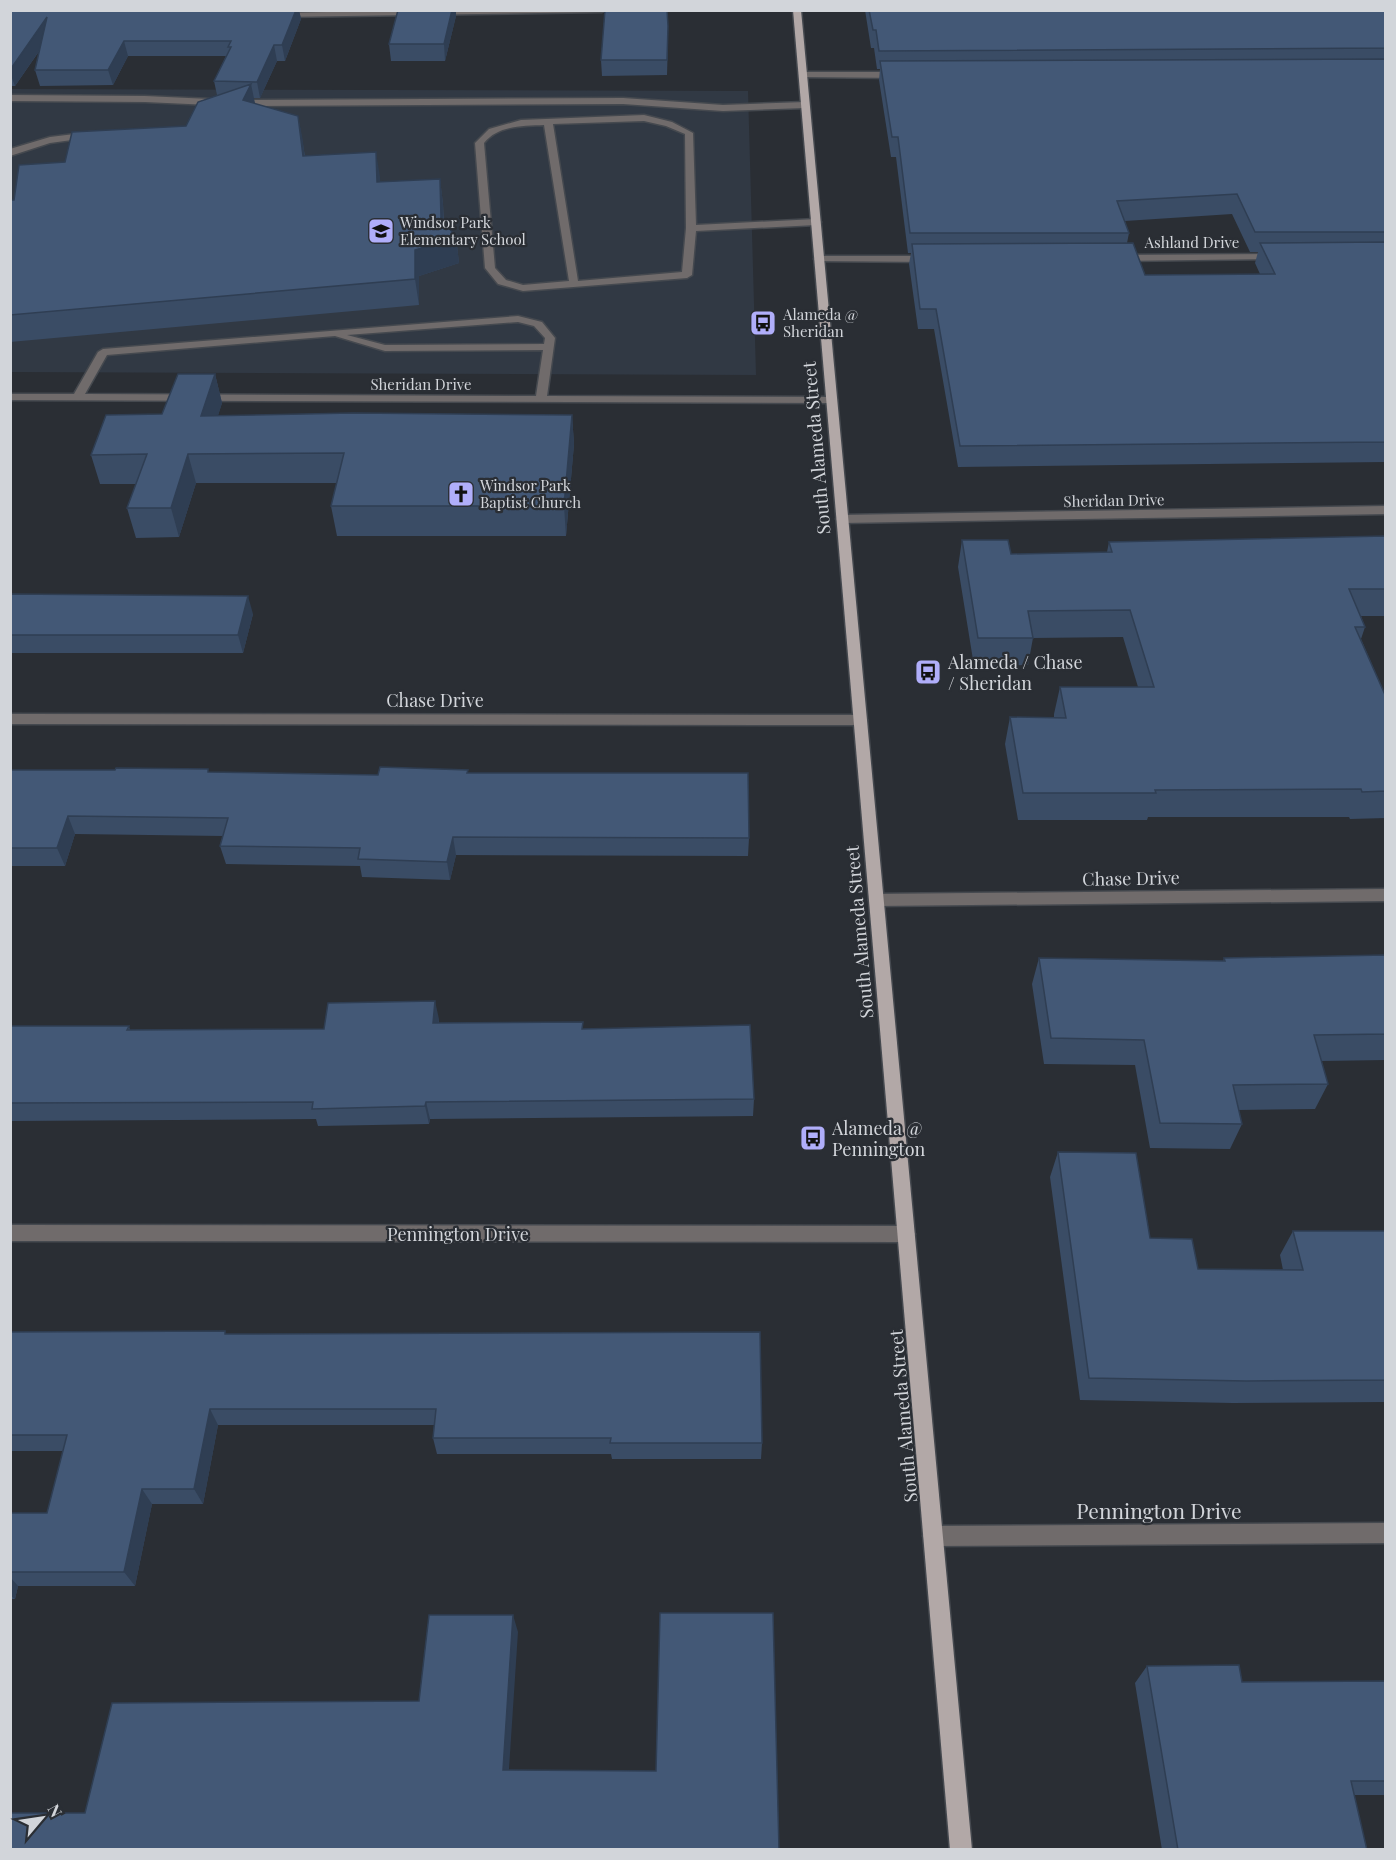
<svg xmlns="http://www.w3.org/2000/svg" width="1396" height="1860" font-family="'Playfair Display',serif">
  <rect width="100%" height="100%" fill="#2a2e34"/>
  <path fill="#313944" d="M11,89L748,91L756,375L11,372Z"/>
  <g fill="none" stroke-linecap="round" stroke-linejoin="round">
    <defs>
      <path id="minor" d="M416,10H606L602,12L281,17L277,15L281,13Z
        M803,72H900L904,75L900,78L800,77L799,75Z
        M10,95L145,96L232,100L623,98L723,105L805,102L809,105L805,108L723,111L623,104L232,106L145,102L10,101Z
        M644,115L672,122L693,133L696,225L816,219L821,222L816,225L696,231L692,275L687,278L523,291L498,284L485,268L475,143L489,129L521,120ZM644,121L666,126L685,134L686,228L682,272L578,281L553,124ZM544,125L569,281L523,285L506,280L495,268L484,143C498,125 523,126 544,125Z
        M91,132L94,133V137L50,143L10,156V149L50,137Z
        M1275,254L1278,255V259L1119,261L1114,258L1119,255Z
        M819,256H930L935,259L930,262L816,261L814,259Z
        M518,316L542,322L555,338L547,396L832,397L837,400L832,403L10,400V394H74L98,352L103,349ZM518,322L534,326L545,338L544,344L385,345L347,335ZM335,336L385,351L543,350L536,396L85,394L107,355Z
        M1386,506V514L842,523L836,519L842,515Z
        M10,714L860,715L867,720L860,725L10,724Z
        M1386,889V901L876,906L871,904L869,900L871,896L876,894Z
        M10,1225L906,1226L912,1229L915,1234L912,1239L906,1242L10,1241Z
        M1386,1523V1543L933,1546L926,1543L923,1536L926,1529L933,1526Z"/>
      <path id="major" d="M793,10H801L972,1850H950Z"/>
    </defs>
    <use href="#minor" stroke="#45494f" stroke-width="3"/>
    <use href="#major" stroke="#45494f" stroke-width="3"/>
    <use href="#minor" fill="#706b6b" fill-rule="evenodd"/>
    <use href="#major" fill="#b2a8a7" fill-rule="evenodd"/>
  </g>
  <path fill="#3a4c65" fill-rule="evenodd" d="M10,10H299L301,19L285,61H277L260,98H253L255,104L298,116L305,156L380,177V182L440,179L443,204L444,221L456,237L459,263L419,276V305L10,342V200H14L65,162L186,126L217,95L214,81L226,56H128L113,85L40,86L35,70L40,50L15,86H10Z
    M865,10H1386V462L958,467L934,329H918L909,264L911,253H908L896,157H891L879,80L880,69H877L874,48H871ZM1232,214L1250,252H1258L1255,263L1260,274L1145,275L1127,243L1129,233L1125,221Z
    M456,16L445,61H391L389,44Z
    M668,41L667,75L602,76L601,60Z
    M215,374L222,403L218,415H572L574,444L566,536H337L331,506L337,483H196L179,537L136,538L127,508L136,484H100L91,455L162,414Z
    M1386,536V616H1361L1365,627L1361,639L1386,697V818L1350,819L1349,817H1148L1147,820H1018L1005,744L1010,717H1054V714L1060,687H1138L1123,637L1033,638L1028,665L974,666L958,567L962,540L1011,554L1107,552L1109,542Z
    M10,594L253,614L243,653H10Z
    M10,770L378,775L468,770V773L749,838L748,856L456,855L450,880L362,877L360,866L226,864L220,846L223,836L75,834L65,866H10Z
    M1386,955V1060L1321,1061L1328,1084L1315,1109L1238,1110L1242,1124L1230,1149L1150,1148L1135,1065L1044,1064L1032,984L1039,958L1223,961L1224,958Z
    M439,1019V1023L583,1022V1029L754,1099L753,1116L430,1119L429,1124L318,1126L316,1119L10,1121V1026H129L130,1030L324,1029Z
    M1058,1152L1150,1238L1198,1269L1283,1270L1280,1255L1293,1231H1386V1402L1233,1403L1080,1400L1050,1177Z
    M10,1332L227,1334L762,1443L761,1459H612L611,1454H437L433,1438L434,1425H218L203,1504H152L135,1586H18L15,1599H10V1513H47L63,1451H10Z
    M1147,1666L1242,1682L1386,1681V1795H1354L1367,1850H1162L1135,1683Z"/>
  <path fill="#2f3e53" d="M296,10H299L301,19L285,61L282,45Z
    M452,10H456V16L445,61L444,44Z
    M47,17L52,32L15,86L10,73V70Z
    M124,41L128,56L113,85L108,70Z
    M274,45L277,61L260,98L257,82Z
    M251,84L256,108L243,100Z
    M298,116L303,141L307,181L303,156Z
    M376,152L380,177L381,207L377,182Z
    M440,179L443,204L444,241L456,237L459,263L419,276V305L415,279V250L441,218Z
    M215,374L222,403L209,445L201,416Z
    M572,415L574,444L566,536L564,506Z
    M188,454L196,483L179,537L171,508Z
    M248,596L253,614L243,653L238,635Z
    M68,816L75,834L65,866L57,848Z
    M453,837L456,855L450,880L447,862Z
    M435,1001L439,1019L437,1041L433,1023Z
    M426,1102L430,1119L429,1124L425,1106Z
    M210,1409L218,1425L203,1504L194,1489Z
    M142,1489L152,1504L135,1586L124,1572Z
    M10,1577L18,1586L15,1599L10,1595Z
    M513,1615L518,1632L508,1784L503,1770Z"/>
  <path fill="#435876" stroke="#2f3e53" stroke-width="1.5" d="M10,10H296L282,45H274L257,82L214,81L231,47H228L231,41H124L108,70H35L47,17L10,70Z
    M398,10H452L444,44H389Z
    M605,10H667L668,26L667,60H601Z
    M869,10H1386V48L879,51L876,30H873Z
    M1386,59V232H1255L1237,194L1117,201L1129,233H910L898,137H892L880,61Z
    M251,84L243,100L298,116L303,156L376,152L377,182L440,179L441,218L456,237L415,250V279L10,315V200H14L19,165L65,162L72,132L186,126L198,102Z
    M1386,242V442L960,446L936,309H920L912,244L1133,243L1145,275L1275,274L1260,243Z
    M178,374H215L201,416L353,413L572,415L564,506H331L344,453L188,454L171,508H127L147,454L91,455L106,415L162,414Z
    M1386,536V589H1349L1365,627H1355L1386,697V791L1362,792L1361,789L1155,790L1156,793H1023L1010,717L1066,718L1060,687H1154L1130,610L1028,611L1033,638H978L962,540H1008L1011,554L1112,552L1109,542Z
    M10,594L248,596L238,635H10Z
    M380,767L468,770L467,773H748L749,838L453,837L447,862L358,859L360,848L220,846L228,818L68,816L57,848H10V770H115L116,768L208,769V772L378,775Z
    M1386,955V1034L1314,1035L1328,1084L1233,1085L1242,1124L1160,1123L1144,1040L1051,1038L1039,958L1225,961L1224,958Z
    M435,1001L433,1023L583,1022L582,1029L750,1025L754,1099L426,1102L425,1106L312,1109L313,1102L10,1103V1026H129L127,1030L324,1029L328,1003Z
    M1058,1152L1136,1153L1150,1238L1192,1239L1198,1269L1303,1270L1293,1231H1386V1380L1246,1381L1089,1378Z
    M225,1331V1334L760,1332L762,1443H610L611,1438H433L436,1409H210L194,1489H142L124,1572H10V1513H47L67,1435H10V1332Z
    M660,1613H773L779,1850H10V1813H85L112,1703L419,1701L429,1615H513L503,1770L656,1771Z
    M1239,1665L1242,1682L1386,1681V1781H1351L1367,1850H1178L1147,1666Z"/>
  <defs>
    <symbol id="school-square" viewBox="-11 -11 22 22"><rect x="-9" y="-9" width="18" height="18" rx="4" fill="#b0aefa" stroke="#2a2e34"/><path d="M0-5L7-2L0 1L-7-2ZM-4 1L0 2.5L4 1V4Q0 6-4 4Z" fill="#111"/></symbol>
    <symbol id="bus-square" viewBox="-11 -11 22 22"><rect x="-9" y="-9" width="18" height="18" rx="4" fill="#b0aefa" stroke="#2a2e34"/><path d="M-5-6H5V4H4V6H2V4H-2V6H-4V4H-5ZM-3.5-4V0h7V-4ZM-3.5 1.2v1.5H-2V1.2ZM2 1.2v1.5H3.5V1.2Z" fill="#111"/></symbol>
    <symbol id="church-square" viewBox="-11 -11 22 22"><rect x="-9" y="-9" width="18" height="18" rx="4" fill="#b0aefa" stroke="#2a2e34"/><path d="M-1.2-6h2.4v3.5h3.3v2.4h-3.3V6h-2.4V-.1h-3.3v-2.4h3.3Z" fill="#111"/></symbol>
  </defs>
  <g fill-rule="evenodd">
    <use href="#school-square" x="366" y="216" width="30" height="30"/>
    <use href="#bus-square" x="748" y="308" width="30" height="30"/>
    <use href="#church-square" x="446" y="479" width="30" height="30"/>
    <use href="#bus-square" x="913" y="657" width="30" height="30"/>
    <use href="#bus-square" x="798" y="1123" width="30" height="30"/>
  </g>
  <g text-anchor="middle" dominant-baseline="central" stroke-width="4.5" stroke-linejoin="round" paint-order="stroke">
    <g font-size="15" fill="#d2d5da" stroke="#2a2e34" text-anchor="start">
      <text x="400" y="222">Windsor Park<tspan x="400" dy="17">Elementary School</tspan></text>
      <text x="783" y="314">Alameda @<tspan x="783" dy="17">Sheridan</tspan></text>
      <text x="480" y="485">Windsor Park<tspan x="480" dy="17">Baptist Church</tspan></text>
    </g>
    <g font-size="15" fill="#d2d5da" stroke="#2a2e34">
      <text x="1192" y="242">Ashland Drive</text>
      <text x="421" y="384">Sheridan Drive</text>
      <text transform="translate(1114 500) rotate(-1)">Sheridan Drive</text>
    </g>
    <g font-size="18" fill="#d2d5da" stroke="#2a2e34">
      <text transform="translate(816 448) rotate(-95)">South Alameda Street</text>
      <text x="435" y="700">Chase Drive</text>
      <text transform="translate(1131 878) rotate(-1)">Chase Drive</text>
      <text transform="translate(859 932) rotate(-95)">South Alameda Street</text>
      <text x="458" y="1234">Pennington Drive</text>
      <text transform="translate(903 1416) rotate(-95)">South Alameda Street</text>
    </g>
    <g font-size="18" fill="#d2d5da" stroke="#2a2e34" text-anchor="start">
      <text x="948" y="662">Alameda / Chase<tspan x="948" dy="21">/ Sheridan</tspan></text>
      <text x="832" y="1128">Alameda @<tspan x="832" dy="21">Pennington</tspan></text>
    </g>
    <g font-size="21" fill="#d2d5da" stroke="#2a2e34">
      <text x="1159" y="1510">Pennington Drive</text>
    </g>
  </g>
  <rect width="1396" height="1860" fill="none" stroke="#d2d5da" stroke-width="24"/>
  <g transform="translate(42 1818) rotate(61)" stroke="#2a2e34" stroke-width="4.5" paint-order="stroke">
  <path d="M0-4.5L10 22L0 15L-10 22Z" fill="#d2d5da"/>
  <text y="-9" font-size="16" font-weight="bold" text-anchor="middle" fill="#d2d5da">N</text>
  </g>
</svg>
